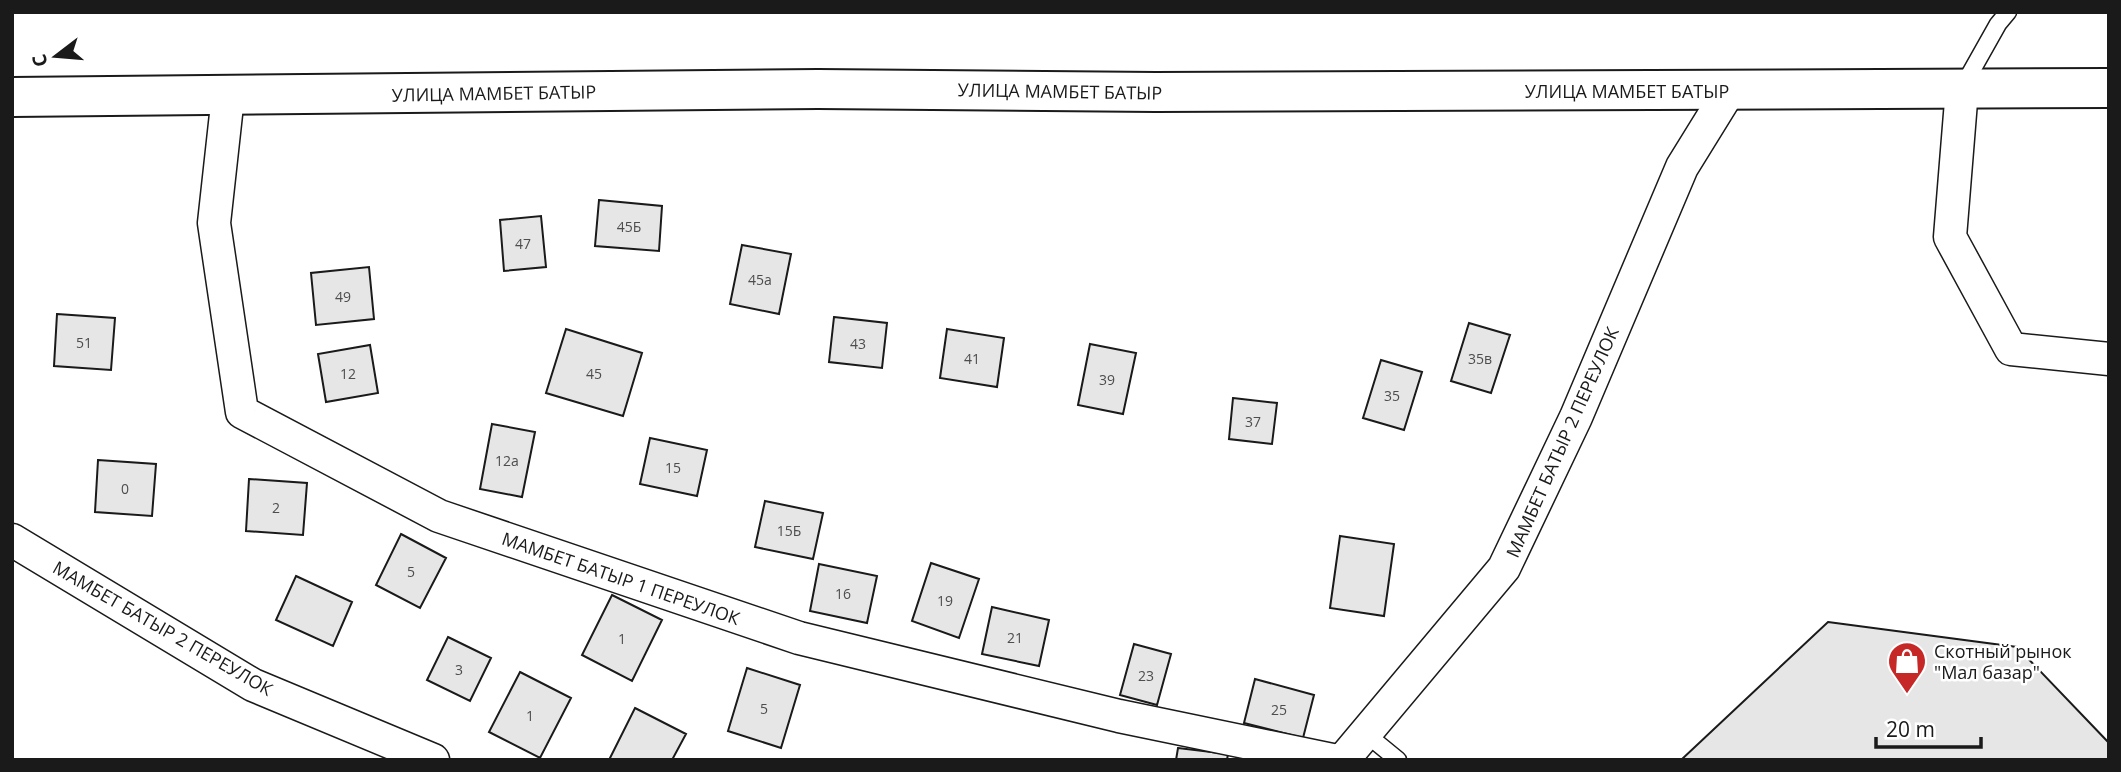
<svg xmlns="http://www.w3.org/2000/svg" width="2121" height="772" font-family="'Open Sans',sans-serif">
  <rect width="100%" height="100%" fill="#fff"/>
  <path fill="#e6e6e6" stroke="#1a1a1a" stroke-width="2" d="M599,200L662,206L659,251L595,246Z
    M541,216L546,267L504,271L500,220Z
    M742,245L791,254L779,314L730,304Z
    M369,267L374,319L316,325L311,273Z
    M57,314L115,318L111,370L54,366Z
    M834,317L887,323L882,368L829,362Z
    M1469,323L1510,335L1491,393L1451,381Z
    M566,329L642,353L623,416L546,393Z
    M947,329L1004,338L997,387L940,378Z
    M1090,344L1136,353L1123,414L1078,405Z
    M370,345L378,393L326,402L318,354Z
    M1381,360L1422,372L1404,430L1363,418Z
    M1233,398L1277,403L1272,444L1229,439Z
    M492,424L535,432L522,497L480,489Z
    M650,438L707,450L697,496L640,484Z
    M98,460L156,464L152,516L95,512Z
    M249,479L307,483L303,535L246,531Z
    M765,501L823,513L813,559L755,547Z
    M401,534L446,558L420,608L376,585Z
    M1340,536L1394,544L1384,616L1330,608Z
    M931,563L979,579L959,638L912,621Z
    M819,564L877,576L867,623L810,611Z
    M296,576L352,602L333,646L276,620Z
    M612,595L662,620L632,681L582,655Z
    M992,607L1049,620L1039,666L982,654Z
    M1828,622L2017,647L2109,743V760H1681Z
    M448,637L491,658L470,701L427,680Z
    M1134,644L1171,654L1157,705L1120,695Z
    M747,668L800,685L781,748L728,731Z
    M520,672L571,698L540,758L489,732Z
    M1255,679L1314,695L1303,738L1244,723Z
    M635,708L686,734L672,760H609Z
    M1178,748L1228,754L1227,760H1176Z"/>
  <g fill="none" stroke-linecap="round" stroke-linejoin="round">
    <defs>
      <path id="lane" d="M1962,88L1998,24L2008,12
        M1365,733L1398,760"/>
      <path id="street" d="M1962,89L1950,237L2011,349L2109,359
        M228,96L214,223L242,412L439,516L799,638L1119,716L1332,760
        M12,540L253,685L433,760
        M1343,760L1504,568L1576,417L1682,167L1729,91"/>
      <path id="secondary" d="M12,97L818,89L1156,92L2109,88"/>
    </defs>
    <use href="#lane" stroke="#1a1a1a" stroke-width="19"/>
    <use href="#street" stroke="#1a1a1a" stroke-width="35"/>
    <use href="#secondary" stroke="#1a1a1a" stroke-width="42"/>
    <use href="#lane" stroke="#fff" stroke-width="16"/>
    <use href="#street" stroke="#fff" stroke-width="32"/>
    <use href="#secondary" stroke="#fff" stroke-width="38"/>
  </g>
  <defs>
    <symbol id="shop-pin" viewBox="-11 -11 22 30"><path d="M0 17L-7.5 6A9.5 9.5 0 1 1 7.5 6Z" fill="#c62828" stroke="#fff"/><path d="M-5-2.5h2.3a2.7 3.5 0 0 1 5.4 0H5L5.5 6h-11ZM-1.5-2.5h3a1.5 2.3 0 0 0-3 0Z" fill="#fff"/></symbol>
  </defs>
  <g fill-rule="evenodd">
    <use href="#shop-pin" x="1885" y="639" width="44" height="60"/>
  </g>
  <g text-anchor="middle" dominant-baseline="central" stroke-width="5" stroke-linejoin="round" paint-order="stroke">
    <g font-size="14" fill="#4d4d4d">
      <text x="629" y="226">45Б</text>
      <text x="523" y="243">47</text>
      <text x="760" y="279">45а</text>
      <text x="343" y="296">49</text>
      <text x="84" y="342">51</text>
      <text x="858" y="343">43</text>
      <text x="972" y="358">41</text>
      <text x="1480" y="358">35в</text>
      <text x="348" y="373">12</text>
      <text x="594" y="373">45</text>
      <text x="1107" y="379">39</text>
      <text x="1392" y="395">35</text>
      <text x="1253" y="421">37</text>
      <text x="507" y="460">12а</text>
      <text x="673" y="467">15</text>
      <text x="125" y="488">0</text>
      <text x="276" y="507">2</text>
      <text x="789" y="530">15Б</text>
      <text x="411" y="571">5</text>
      <text x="843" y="593">16</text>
      <text x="945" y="600">19</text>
      <text x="1015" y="637">21</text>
      <text x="622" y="638">1</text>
      <text x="459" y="669">3</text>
      <text x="1146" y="675">23</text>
      <text x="764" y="708">5</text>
      <text x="1279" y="709">25</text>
      <text x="530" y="715">1</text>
    </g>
    <g font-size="18" fill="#1a1a1a" stroke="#fff">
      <text transform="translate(1060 91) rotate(1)">УЛИЦА МАМБЕТ БАТЫР</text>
      <text x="1627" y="91">УЛИЦА МАМБЕТ БАТЫР</text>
      <text transform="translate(494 93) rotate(-1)">УЛИЦА МАМБЕТ БАТЫР</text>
      <text transform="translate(1562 442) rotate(-66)">МАМБЕТ БАТЫР 2 ПЕРЕУЛОК</text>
      <text transform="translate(621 578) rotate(19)">МАМБЕТ БАТЫР 1 ПЕРЕУЛОК</text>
      <text transform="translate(163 628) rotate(30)">МАМБЕТ БАТЫР 2 ПЕРЕУЛОК</text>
    </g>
    <g font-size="18" fill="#1a1a1a" stroke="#fff" text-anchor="start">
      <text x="1934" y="651">Скотный рынок<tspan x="1934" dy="21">"Мал базар"</tspan></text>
    </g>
  </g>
  <rect width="2121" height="772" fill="none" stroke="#1a1a1a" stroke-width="28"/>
  <g transform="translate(56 56) rotate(254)" stroke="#ffffff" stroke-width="5" paint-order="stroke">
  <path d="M0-5L12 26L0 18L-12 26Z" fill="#1a1a1a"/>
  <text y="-10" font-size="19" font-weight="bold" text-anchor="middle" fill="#1a1a1a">С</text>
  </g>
  <path d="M1876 737v10h105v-10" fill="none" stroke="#1a1a1a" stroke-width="3.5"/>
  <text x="1886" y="737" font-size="21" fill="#1a1a1a" stroke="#ffffff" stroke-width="5" paint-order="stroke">20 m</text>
</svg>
